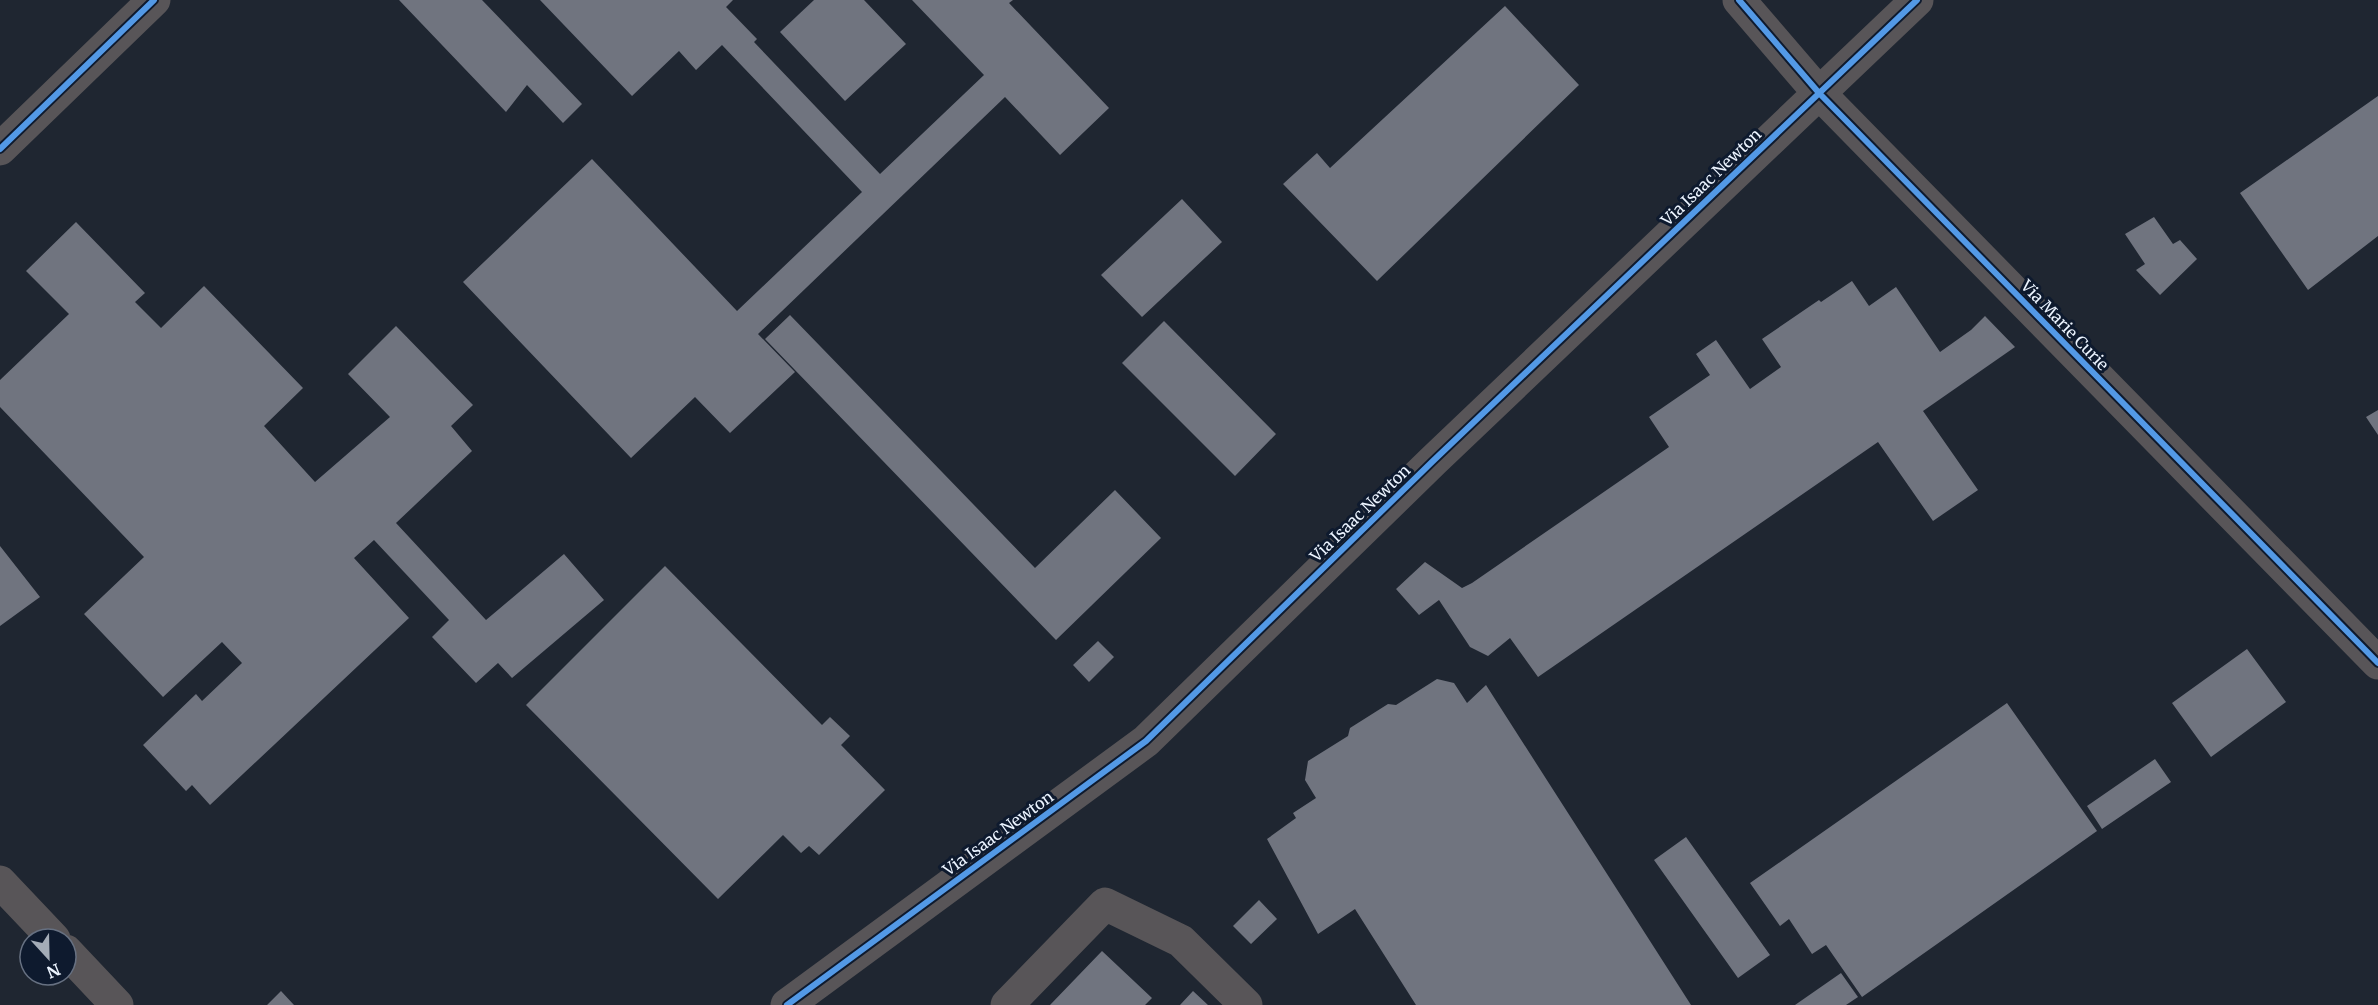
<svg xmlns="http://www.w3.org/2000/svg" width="2378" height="1005" font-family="Merriweather,serif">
  <rect width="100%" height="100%" fill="#1f2631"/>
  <path fill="#70747f" d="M399,0H482L582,104L563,123L527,85L506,112Z
    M540,0H733L726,7L757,39L754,42L880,174L984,75L912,0H1013L1009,3L1109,108L1060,155L1005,97L758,334L795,372L730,433L695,397L631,458L463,282L592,159L737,311L862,192L722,45L696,70L679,51L632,96Z
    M814,0H864L906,44L845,101L780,32Z
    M1505,6L1579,85L1377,281L1283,184L1317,153L1330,168Z
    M2378,96V236L2308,290L2240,193Z
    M1182,199L1222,242L1142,317L1101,275Z
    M2154,217L2173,244L2180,240L2197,259L2160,295L2136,270L2145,264L2125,234Z
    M76,222L145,293L135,302L161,328L204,286L303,388L264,426L315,482L390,417L348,374L396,326L473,405L451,426L472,451L396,523L486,620L564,554L604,600L512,678L498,663L476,683L432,637L449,620L374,540L354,558L409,618L210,805L192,785L186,791L143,745L196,694L202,701L242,663L222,642L163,697L84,614L144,557L0,407V380L69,314L26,271Z
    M1852,281L1869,306L1896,287L1940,352L1971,330L1985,316L2015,347L1923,411L1978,490L1933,521L1878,442L1538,677L1510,638L1488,656L1470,647L1439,600L1419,615L1396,589L1425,562L1462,588L1472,583L1669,447L1649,417L1710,375L1696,354L1716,340L1750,389L1781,367L1762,339L1819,300L1821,302Z
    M790,315L1035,568L1115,490L1161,538L1056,640L765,339Z
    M1164,321L1276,434L1235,476L1122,363Z
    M2378,410V435L2366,417Z
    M0,546L40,597L0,626Z
    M665,566L822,725L830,717L850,736L841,745L885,790L819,855L809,846L801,853L783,835L718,899L526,705Z
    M1098,641L1114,657L1089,682L1073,665Z
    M2247,649L2286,702L2211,757L2172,703Z
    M1437,679L1454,683L1467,703L1486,685L1691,1005H1416L1355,909L1318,934L1267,839L1296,818L1293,813L1316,798L1305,780L1308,761L1348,736L1350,728L1388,704L1396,705Z
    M2007,703L2097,831L1862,997L1826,945L1812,954L1789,919L1780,926L1750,883Z
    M2155,759L2171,782L2102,829L2087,806Z
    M1686,837L1770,955L1738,978L1654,860Z
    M1259,900L1277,919L1251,944L1233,926Z
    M1102,951L1152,998L1145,1005H1050Z
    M1841,973L1858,997L1846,1005H1795Z
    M281,991L294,1005H267Z
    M1193,991L1208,1005H1180Z"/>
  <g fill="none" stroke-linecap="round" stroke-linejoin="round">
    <path stroke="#585558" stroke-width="33" d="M1739,0L1819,93L2378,663
      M0,149L154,0
      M0,882L54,939
      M66,951L117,1005
      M787,1005L1146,741L1433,461L1917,0
      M1007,1005L1105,904L1181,941L1246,1005"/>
    <defs>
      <path id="cycleway" d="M1739,0L1819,93L2378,663
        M0,149L154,0
        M787,1005L1146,741L1433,461L1917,0"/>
    </defs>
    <use href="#cycleway" stroke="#0e1a2e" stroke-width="10"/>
    <use href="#cycleway" stroke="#5399e6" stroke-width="6"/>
  </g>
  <g text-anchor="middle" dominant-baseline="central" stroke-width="6" stroke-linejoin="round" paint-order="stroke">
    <g font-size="16" fill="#ecf4ff" stroke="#0e1a2e">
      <text transform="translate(1711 177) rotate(-44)">Via Isaac Newton</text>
      <text transform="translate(2065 325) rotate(46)">Via Marie Curie</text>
      <text transform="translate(1360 513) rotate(-44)">Via Isaac Newton</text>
      <text transform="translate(998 833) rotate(-36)">Via Isaac Newton</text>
    </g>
  </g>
  <g transform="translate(48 957) rotate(158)"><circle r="28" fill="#0e1a2e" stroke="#677182" stroke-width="1.5"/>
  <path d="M0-4.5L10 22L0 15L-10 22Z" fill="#a4acb7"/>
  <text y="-9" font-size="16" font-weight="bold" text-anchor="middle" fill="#ecf4ff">N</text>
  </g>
</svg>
